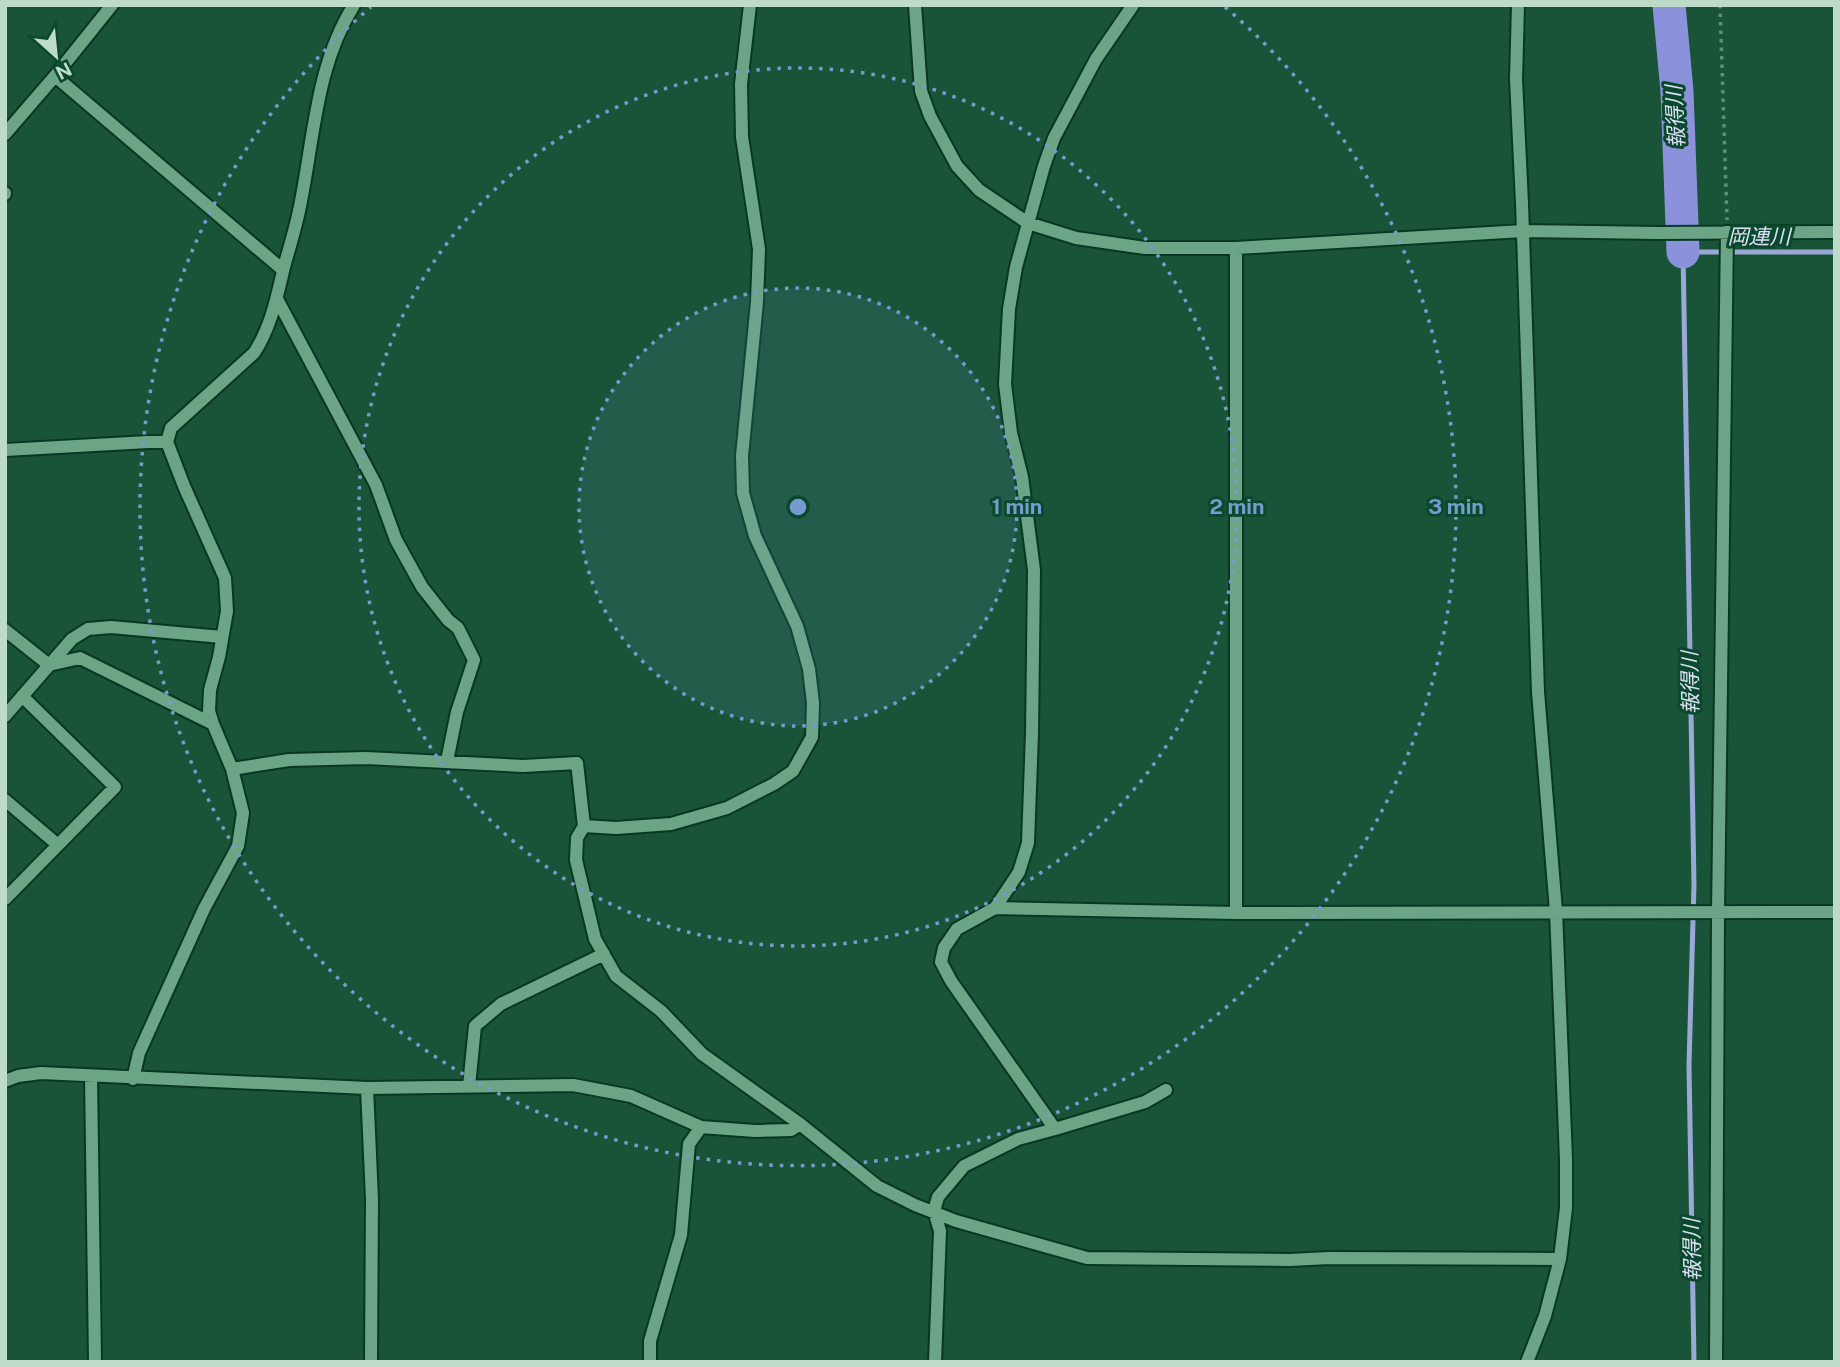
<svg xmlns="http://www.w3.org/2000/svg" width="1840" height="1367" font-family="'Public Sans','Noto Sans JP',sans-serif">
  <rect width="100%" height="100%" fill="#195438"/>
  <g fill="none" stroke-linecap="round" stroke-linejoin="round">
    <path stroke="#9aa8d6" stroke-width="5" d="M1694,1362L1689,1065L1694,885L1683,252H1835"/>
    <path stroke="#8b92db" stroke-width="33" d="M1669,5L1677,91L1683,252"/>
    <defs>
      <path id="minor" d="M915,5L921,91L930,116L957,166L979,190L1028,223L1076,238L1145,248H1236L1523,231L1658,233L1835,232
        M1518,5L1516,79L1522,203L1538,692L1556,911L1566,1159V1208L1560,1259L1545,1316L1527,1362
        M55,76L283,270
        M5,134L55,76L112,5
        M5,193V194
        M277,299L376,485L396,540L422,587L448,620L458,628L474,660L457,712L447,761
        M5,450L148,442H167
        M5,630L49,665L80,658L213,724
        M5,716L72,639L88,629L111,627L222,637
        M232,769L289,760L366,758L523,766L577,763L584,826L577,838L576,860L595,939L616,976L661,1011L702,1054L800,1124L877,1186L915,1205L956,1221L1087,1258L1290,1260L1329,1258L1560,1259
        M5,800L58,845
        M584,826L616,828L671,824L727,808L774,784L793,771L812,737L813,703L809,669L797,626L755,536L743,493L742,456L757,302L759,249L742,137L741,84L750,5
        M5,899L115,787L22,696
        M995,908L1236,913L1835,912
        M1236,913V248
        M91,1076L95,1362
        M133,1079L139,1053L204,909L238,846L243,813L232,769L213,724L209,711L210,690L219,657L227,611L225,578L184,486L167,442L171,428L254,353C271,327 277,297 284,267C289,249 295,230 299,211C314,141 315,67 354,5
        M5,1081L18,1076L41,1073L367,1088L573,1085L631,1096L701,1127L755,1131L791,1130L800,1124
        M469,1086L475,1026L501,1004L604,954
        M367,1088L372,1199L371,1362
        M1055,1129L1145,1102L1166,1090
        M650,1362V1341L681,1235L689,1144L701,1127
        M935,1362L940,1231L934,1211L938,1197L964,1166L1018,1139L1055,1129L951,981L941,962L944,948L957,929L995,908L1019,872L1028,843L1032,733L1034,570L1022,477L1011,433L1005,384L1009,309L1016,267L1044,166L1054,138L1096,59L1133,5
        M1716,1362L1718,912L1727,232"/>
    </defs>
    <use href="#minor" stroke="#093722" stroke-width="16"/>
    <path stroke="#618e77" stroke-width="3.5" stroke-dasharray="3.5 5" stroke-linecap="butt" d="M1720,5L1727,220"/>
    <use href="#minor" stroke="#6ca586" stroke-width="12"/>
  </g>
  <circle cx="798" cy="507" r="219" fill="#769bd0" fill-opacity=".12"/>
  <g fill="none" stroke="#769bd0" stroke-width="3.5" stroke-dasharray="3.5 7">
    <circle cx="798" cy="507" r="219"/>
    <circle cx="798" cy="507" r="439"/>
    <path d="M1225 7A658 658 0 1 1 371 7"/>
  </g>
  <g text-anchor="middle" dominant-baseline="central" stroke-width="6" stroke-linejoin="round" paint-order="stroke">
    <g font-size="21" font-style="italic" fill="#dde0f4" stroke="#0a492e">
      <text transform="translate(1675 117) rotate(-93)">報得川</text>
      <text x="1759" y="236">岡連川</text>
      <text transform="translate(1690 683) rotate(-91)">報得川</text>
      <text transform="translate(1692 1250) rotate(-91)">報得川</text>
    </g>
  </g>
  <circle cx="798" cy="507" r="10" fill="#769bd0" stroke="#0a492e" stroke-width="3.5"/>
  <g font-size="21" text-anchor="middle" font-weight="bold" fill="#769bd0" stroke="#0a492e" stroke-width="6" stroke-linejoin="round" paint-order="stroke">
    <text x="1017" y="514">1 min</text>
    <text x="1237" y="514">2 min</text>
    <text x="1456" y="514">3 min</text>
  </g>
  <rect width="1840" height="1367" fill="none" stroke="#bedac9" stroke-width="14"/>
  <g transform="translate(56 56) rotate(153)" stroke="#0a492e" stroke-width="5" paint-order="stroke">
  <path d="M0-5L12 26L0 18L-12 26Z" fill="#bedac9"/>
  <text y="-10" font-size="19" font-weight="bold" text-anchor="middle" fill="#bedac9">N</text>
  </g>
</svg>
